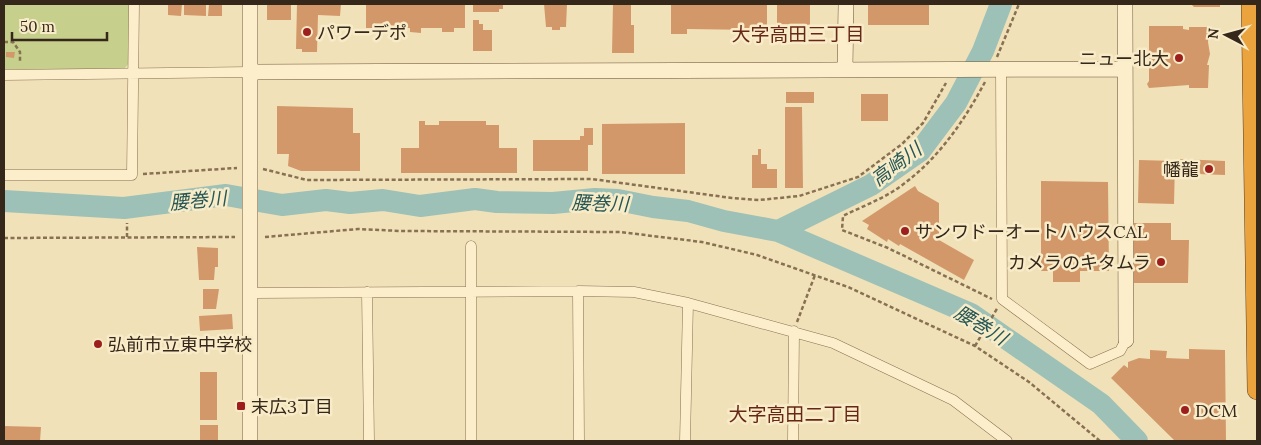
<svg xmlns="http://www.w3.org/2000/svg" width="1261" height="445" font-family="Lora,'Noto Sans JP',serif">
  <rect width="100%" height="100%" fill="#f1e1b8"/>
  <path fill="#c6cf8c" d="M4,4H129V63L124,69H4Z"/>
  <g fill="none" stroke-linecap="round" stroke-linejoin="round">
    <path stroke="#9dc1b7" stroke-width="22" d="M4,201L124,208L226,195L282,205L326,200L350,203L383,200L420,206L475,199L497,202L553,203L595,199L618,200L653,207L688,211L724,221L778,231L971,314L1101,404L1137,441
      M778,231L871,185L920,151L956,103L983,51L1001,4"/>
  </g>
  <path fill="#d3986a" d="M168,4H182L181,16L168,15Z
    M184,4H206V16L184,15Z
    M209,4H222V16H208Z
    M267,4H291V20H267Z
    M297,4H341L340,16L318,15L317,52H302V49H296Z
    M366,4H465V28H454V32H442V28H421V33L410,32V28H388V33H376V28H366Z
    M473,4H503V9H499V12H473Z
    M544,4H567L566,27H560V30H552V27H546Z
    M613,4H631V25H634V53H612Z
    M671,4H767V25H754V30L687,29V34H671Z
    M777,4H810V25L777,24Z
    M1191,4H1220V7H1194Z
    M868,5H929V25H868Z
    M473,20H479V24H483V30H492V51H473Z
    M1149,26H1183V29L1189,30V27H1209L1208,42L1210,54L1207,65H1209L1208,88H1189V85L1149,88L1147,84L1149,81Z
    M6,52H15L14,58L6,57Z
    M786,92H814V103H786Z
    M861,94H888V121H861Z
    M277,106L353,108V133H360V171H301L288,166L289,154H277Z
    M785,107H802L803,188H785Z
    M419,121H425V125H439V121H486V125H499V148H517V173H401V148H419Z
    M685,123V174H602V124Z
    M584,128H593V145H588V171H533V140H580V136H584Z
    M758,149H761V164H767V169H777V188H752V155H758Z
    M1180,159L1225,161V175L1197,174V171H1193V166H1190V164H1180Z
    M1139,160L1175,161L1174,204L1138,203Z
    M1041,181L1108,182L1109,271H1080V282H1053V271H1041Z
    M915,186L918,191L939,203V240L974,260L964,280L900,244L899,246L888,239L887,242L867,229L869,225L862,221Z
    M1134,223H1171V240H1189L1188,283H1134Z
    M197,247L218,248V267H215L214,280H199Z
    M203,289H219L216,309H203Z
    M232,314L233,329L200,331L199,316Z
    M1189,349L1225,350L1226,441H1175L1111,378L1124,365L1128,368V362L1139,358L1150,359V350L1167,351L1166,358L1189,359Z
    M200,372H217V420H200Z
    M200,425H218V441H200Z
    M4,426L41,427L40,441H4Z"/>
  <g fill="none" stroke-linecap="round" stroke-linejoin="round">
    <defs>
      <path id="street" d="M1001,69L1002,299L1090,364L1120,351L1126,340
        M4,75L251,72
        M4,175H132L134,4
        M578,291L579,441
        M367,292L369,441
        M250,293L578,291L634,292L688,303L833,343L953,400L1007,441
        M471,441V246
        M685,441L688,303
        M793,441L794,331"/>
      <path id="secondary" d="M250,4V441
        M1125,4L1126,340
        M845,69L846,4
        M251,72L1125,69"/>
      <path id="highway" d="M1251,4L1257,390"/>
    </defs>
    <use href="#street" stroke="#887052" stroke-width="11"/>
    <use href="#secondary" stroke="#6a5136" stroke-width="16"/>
    <use href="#highway" stroke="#553d27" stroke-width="20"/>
    <path stroke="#887052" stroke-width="2.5" stroke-dasharray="4 2.5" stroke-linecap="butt" d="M4,42H13L20,52V63
      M997,57L1019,4
      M985,82C962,125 933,166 892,192C877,201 859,208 843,216L842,230L888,248L992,299
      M263,169L307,180L592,179L732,198L759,200L799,196L858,177L902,144L923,123L946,83
      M143,174L237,168
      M127,237V223
      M265,237L358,229L401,231L620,232L702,242L757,255L848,287L975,346L1029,382L1100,441
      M4,238L235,237
      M797,322L815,275
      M975,346L998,307"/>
    <use href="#street" stroke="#fceecb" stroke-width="10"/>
    <use href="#secondary" stroke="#fceecb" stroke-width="15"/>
    <use href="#highway" stroke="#eba33e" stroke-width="19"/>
  </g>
  <g fill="#9c1f1d" stroke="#f8ebc8" stroke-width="2">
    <circle cx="307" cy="32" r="5"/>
    <circle cx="1179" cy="58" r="5"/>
    <circle cx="1209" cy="169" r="5"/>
    <circle cx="905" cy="231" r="5"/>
    <circle cx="1161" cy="262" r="5"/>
    <circle cx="98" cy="344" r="5"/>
    <rect x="236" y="401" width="10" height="10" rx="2.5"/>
    <circle cx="1185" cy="410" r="5"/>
  </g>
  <g text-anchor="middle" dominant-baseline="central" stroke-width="5" stroke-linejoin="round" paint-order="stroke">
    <g font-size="18" fill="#352719" stroke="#f8ebc8" text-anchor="start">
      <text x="317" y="32">パワーデポ</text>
      <text x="1169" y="58" text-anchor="end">ニュー北大</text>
      <text x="1199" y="169" text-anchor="end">幡龍</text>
      <text x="915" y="231">サンワドーオートハウスCAL</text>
      <text x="1151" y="262" text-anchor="end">カメラのキタムラ</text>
      <text x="108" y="344">弘前市立東中学校</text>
      <text x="251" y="406">末広3丁目</text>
      <text x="1195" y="410">DCM</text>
    </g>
    <g font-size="19" fill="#662714" stroke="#f8ebc8">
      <text x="798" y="34">大字高田三丁目</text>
      <text x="795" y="414">大字高田二丁目</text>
    </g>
    <g font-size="19" font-style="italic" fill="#265755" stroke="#f8ebc8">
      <text transform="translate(896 164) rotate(-37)">高崎川</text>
      <text transform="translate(198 200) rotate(-5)">腰巻川</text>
      <text transform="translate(600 203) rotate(2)">腰巻川</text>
      <text transform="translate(981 325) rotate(31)">腰巻川</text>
    </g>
  </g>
  <rect width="1261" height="445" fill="none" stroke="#352719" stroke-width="10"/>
  <g transform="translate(1226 35) rotate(276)" stroke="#f8ebc8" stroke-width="4" paint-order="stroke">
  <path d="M0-4L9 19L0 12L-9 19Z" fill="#352719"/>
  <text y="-8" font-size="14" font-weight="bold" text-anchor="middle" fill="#352719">N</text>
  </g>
  <path d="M12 32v8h95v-8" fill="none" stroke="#352719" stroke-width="2.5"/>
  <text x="20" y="32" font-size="15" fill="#352719" stroke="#f8ebc8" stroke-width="4" paint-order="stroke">50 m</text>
</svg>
